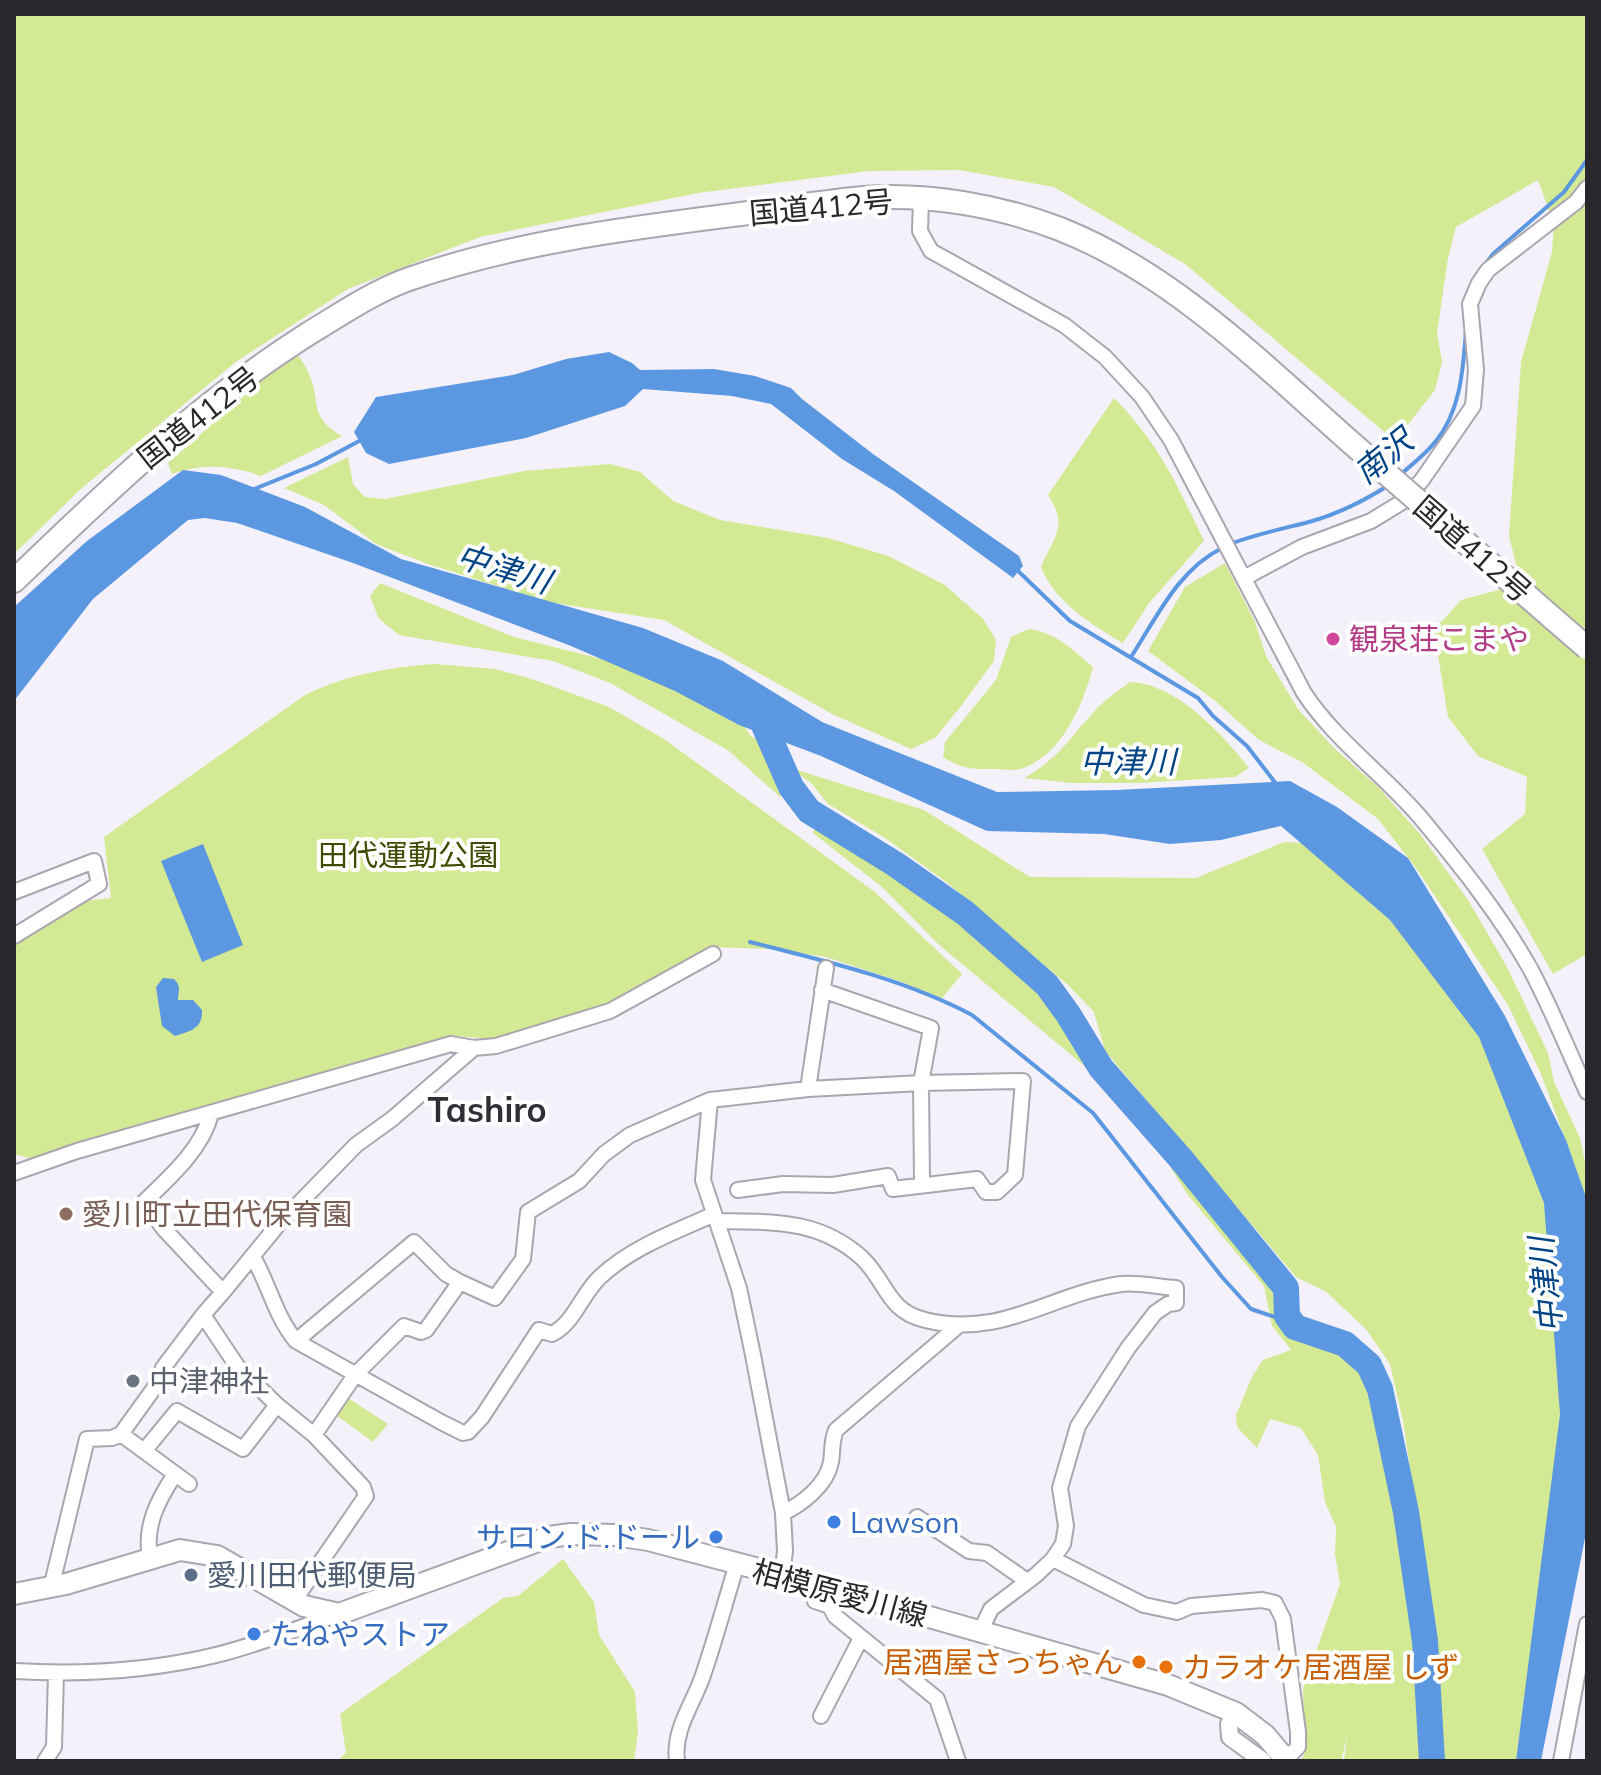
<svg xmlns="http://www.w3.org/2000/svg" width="1601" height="1775" font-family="Mulish,'Noto Sans JP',sans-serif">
  <rect width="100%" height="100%" fill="#f4f1fb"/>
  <path fill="#d4e993" d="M14,14H1587V954L1553,974L1482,849L1525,814L1527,777L1478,756L1448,717L1434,630L1461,600L1521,584L1509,536L1521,362L1552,252L1554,225L1538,180L1456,227L1448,258L1437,333L1442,362L1435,390L1395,441L1185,264L1054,187L959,170L869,171L698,193L480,237L348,289L237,361L83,487L14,554Z
    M295,351C300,358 306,366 309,374C322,403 307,415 342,436L261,476C230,465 203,463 172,474L168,463Z
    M1114,398C1158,442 1178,486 1204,541L1149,603L1123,643C1093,626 1053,600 1041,567C1054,537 1069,526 1048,495Z
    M348,457L353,484L365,497L385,499L524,471L610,464L640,472L673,501L720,520L828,538L888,556L945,585L983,619L996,640L994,661L961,706L935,738L911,749L832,714L664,620L548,602L428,564L376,544L324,505L284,488Z
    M1225,563L1255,622L1266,656L1298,709L1334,748L1379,788L1420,834L1468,900L1507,967L1548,1053L1554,1082L1580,1138L1587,1171V1221L1571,1155L1541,1074L1508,1005L1416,868L1378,819L1302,762L1259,740L1214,700L1148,651L1185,587Z
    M380,583L514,637L641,669L734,712L750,735L767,747L781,798L729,751L610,683L553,661L399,635L379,619L370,596Z
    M1029,629C1055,632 1074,651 1093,667C1083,705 1061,757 1020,769C1013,771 1003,769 996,769C972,769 964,770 943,757L945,742L996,680L1011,637Z
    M434,664L495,669L535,680L609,707L664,739L875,892L962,974L942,998L896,980L826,957L773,949L710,947L607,1005L500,1040L457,1036L47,1154L39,1161L14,1154V941L84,901L111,898L104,837L305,695C349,674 386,668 434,664Z
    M1130,682C1175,683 1223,734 1249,768L1235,777L1140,783H1072L1024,778C1063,757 1075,728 1105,701C1113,694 1122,688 1130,682Z
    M791,768L924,810L1030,877L1196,878L1284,842L1308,843L1368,895L1430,966L1484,1042L1524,1130L1559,1258L1560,1447L1516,1761H1441L1442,1718L1436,1639L1403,1421L1390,1364L1366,1329L1325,1291L1296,1277L1105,1051L1094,1012L1069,986L949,884L885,838L828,804L812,784Z
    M816,823L860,846L894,869L986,942L1046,994L1112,1089L938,944L882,887L813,833Z
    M1173,1159L1272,1279L1277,1299L1279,1325L1306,1341L1355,1361L1384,1422L1417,1621L1426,1718V1761H1344L1347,1736L1341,1761H1301L1305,1752L1303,1688L1340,1584L1335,1554L1336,1527L1325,1502L1318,1455L1301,1428L1270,1419L1257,1448L1237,1427L1236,1415L1252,1377L1263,1360L1291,1350L1272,1326L1264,1286L1188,1195L1167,1162Z
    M348,1398L388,1424L373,1442L336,1415Z
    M563,1559L594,1602L599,1635L635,1692L638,1732L634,1761H338L346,1752L340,1714L503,1598L518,1596Z"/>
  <path fill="#5b98e1" d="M609,352L632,363L640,370L714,369L755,376L791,388L802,399L873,454L1019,556L1023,566L1013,578L1005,572L894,491L842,459L771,404L732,396L643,389L625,406L526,438L389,464L366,453L354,432L376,397L513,375L566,359Z
    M183,470L221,475L305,507L401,559L643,628L723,661L822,722L997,792L1117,790L1290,781L1337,807L1408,858L1505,1016L1566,1140L1587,1200V1528L1541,1761H1516L1560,1414L1544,1203L1479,1037L1390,920L1281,826L1221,840L1170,844L1104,834L987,831L821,756L739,725L675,691L571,646L353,563L237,523L205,518L188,520L93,599L14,701V607L87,541Z
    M203,844L243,945L202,962L161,861Z
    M163,978L174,979C182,987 178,991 178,1000H193L202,1010C203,1029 190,1031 175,1036L162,1026L156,987Z"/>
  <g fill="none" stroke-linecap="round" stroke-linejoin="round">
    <path stroke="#5b98e1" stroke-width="4" d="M1484,266L1493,254L1564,192L1587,160
      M1399,476C1411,465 1426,454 1436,441C1461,410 1463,369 1466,331
      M252,490L316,464L363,439
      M1230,544C1256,534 1282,529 1309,522C1338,514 1364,501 1389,485
      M1016,569L1070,621L1198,698L1213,716L1247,746L1277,785
      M1131,657C1157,617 1178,570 1222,548
      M750,942C825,961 904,979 972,1015L1093,1113L1222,1277L1251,1309L1292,1323"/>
    <path stroke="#5b98e1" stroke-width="26" d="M763,704V723L791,787L809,811L895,864L965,913L1047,985L1068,1014L1101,1068L1181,1159L1286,1288L1287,1316L1295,1327L1345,1344L1369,1365L1380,1389L1406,1512L1425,1641L1432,1761"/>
    <defs>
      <path id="minor" d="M921,199L920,231L931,251L1064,325L1105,357L1142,397L1171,440L1304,693C1335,740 1383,774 1420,817C1460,865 1501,916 1531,970C1552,1010 1569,1052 1587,1092
        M1244,578L1302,547L1371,521L1402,502L1422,480L1473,406L1476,370L1470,304L1479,283L1488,270L1576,202L1587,188
        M14,892L94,861L99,884L14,936
        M822,990L931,1028L921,1083L922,1183
        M808,1089L826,968
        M710,1100L703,1180L739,1288L753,1355L783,1513L785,1551L782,1575
        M211,1114C202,1149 170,1177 144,1202L164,1229L223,1292L277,1226L356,1145L392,1119L474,1048
        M14,1173L77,1151L451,1044L474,1048L496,1046L610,1011L713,954
        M718,1221C772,1222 819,1219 862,1258C887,1282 887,1311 925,1320C1002,1339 1050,1294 1121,1284C1138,1282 1158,1287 1176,1288V1303L1168,1304L1155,1313L1128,1348L1078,1426L1060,1488L1066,1526L1063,1544L1053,1559L1036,1575L991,1609L980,1632
        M253,1257C269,1284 275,1316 296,1341L441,1422L463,1433L468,1432L482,1417L539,1330L552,1334C575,1322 581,1295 600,1277C630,1249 671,1233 708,1217H714
        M460,1282L495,1298L523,1259L528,1212L579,1181L604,1154L630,1135L710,1100L808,1089L921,1083L1023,1081L1015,1175L997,1192H986L977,1179L893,1189L888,1176L833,1185L783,1184L738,1190
        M223,1292L203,1315L237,1366L277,1405L314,1435L363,1487L366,1496L294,1601
        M296,1341L414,1242L446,1274L460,1282L426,1330L421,1332L404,1326L355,1375L314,1435
        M121,1434L160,1380L163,1368L203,1315
        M144,1451L177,1411L243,1449L277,1405
        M783,1513C802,1504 827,1485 831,1462C833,1450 831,1442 836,1430L958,1326
        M917,1517L969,1551L987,1553L1027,1581
        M150,1558C144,1526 158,1500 175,1474
        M1053,1559L1144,1605L1177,1612L1191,1606L1262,1600L1275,1603L1283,1619L1298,1732V1747L1286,1759
        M815,1585V1601L830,1606L835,1616L937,1699L958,1761
        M51,1588L87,1439L112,1438L121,1434L189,1484
        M14,1671C82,1675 150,1671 216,1655C258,1645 298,1628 339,1614
        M821,1716L861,1638
        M45,1761L54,1747L56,1674
        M677,1761C673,1730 692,1706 702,1678C715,1641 725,1602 737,1564
        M1561,1761L1587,1624"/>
      <path id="tertiary" d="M1236,1713L1229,1724L1230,1737L1263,1761"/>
      <path id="primary" d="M14,1594L66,1584L180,1550L217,1556L304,1606L339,1614L549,1537L571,1534L615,1535L648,1540L782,1575L1168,1685L1236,1713L1265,1735L1287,1761"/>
      <path id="trunk" d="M14,581C107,491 199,403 308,334C341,314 373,292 409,279C516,242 630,228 741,214C782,208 823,202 863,198C928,193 1000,206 1060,229C1174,274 1265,367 1356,447"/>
    </defs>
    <use href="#minor" stroke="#a9a6af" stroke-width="18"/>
    <use href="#tertiary" stroke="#a9a6af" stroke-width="20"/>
    <use href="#primary" stroke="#a9a6af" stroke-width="24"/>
    <use href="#trunk" stroke="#a9a6af" stroke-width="26"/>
    <use href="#minor" stroke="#fff" stroke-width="14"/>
    <use href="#tertiary" stroke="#fff" stroke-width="16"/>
    <use href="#primary" stroke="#fff" stroke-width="20"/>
    <use href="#trunk" stroke="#fff" stroke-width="22"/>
    <defs>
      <path id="trunk-bridge" d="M1356,447L1587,648"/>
    </defs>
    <use href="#trunk-bridge" stroke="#a9a6af" stroke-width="26" stroke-linecap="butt"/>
    <use href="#trunk-bridge" stroke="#fff" stroke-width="22"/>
  </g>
  <circle fill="#d1479c" stroke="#fff" stroke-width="3" cx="1333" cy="639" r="8"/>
  <circle fill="#8d6e63" stroke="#fff" stroke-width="3" cx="66" cy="1214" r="8"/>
  <circle fill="#6b7280" stroke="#fff" stroke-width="3" cx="133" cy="1381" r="8"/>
  <g fill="#3f7fe0" stroke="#fff" stroke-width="3">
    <circle cx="834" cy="1522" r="8"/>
    <circle cx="716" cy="1537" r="8"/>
    <circle cx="254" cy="1634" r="8"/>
  </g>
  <circle fill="#5c6f8a" stroke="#fff" stroke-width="3" cx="191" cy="1575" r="8"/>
  <g fill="#e8710a" stroke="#fff" stroke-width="3">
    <circle cx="1139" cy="1662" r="8"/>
    <circle cx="1166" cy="1667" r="8"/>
  </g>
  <g text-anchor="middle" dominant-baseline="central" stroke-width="8" stroke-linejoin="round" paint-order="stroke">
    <g font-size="30" fill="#29272b" stroke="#fff">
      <text transform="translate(821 207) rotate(-5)">国道412号</text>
      <text transform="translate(198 417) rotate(-38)">国道412号</text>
      <text transform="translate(1473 549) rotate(41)">国道412号</text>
      <text transform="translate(840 1593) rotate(15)">相模原愛川線</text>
    </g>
    <g font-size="30" fill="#b23c85" stroke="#fff" text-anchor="start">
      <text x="1349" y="639">観泉荘こまや</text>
    </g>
    <g font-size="30" fill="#3f4b00" stroke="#fff">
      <text x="408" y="855">田代運動公園</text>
    </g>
    <g font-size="30" fill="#785e54" stroke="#fff" text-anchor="start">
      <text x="82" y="1214">愛川町立田代保育園</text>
    </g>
    <g font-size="30" fill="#5b616d" stroke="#fff" text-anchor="start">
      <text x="149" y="1381">中津神社</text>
    </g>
    <g font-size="30" fill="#366cbe" stroke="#fff" text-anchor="start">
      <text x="850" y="1522">Lawson</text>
      <text x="700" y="1537" text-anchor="end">サロン.ド.ドール</text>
      <text x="270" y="1634">たねやストア</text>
    </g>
    <g font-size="30" fill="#4e5e75" stroke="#fff" text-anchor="start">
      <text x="207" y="1575">愛川田代郵便局</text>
    </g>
    <g font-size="30" fill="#c56008" stroke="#fff" text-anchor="end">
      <text x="1123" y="1662">居酒屋さっちゃん</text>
      <text x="1182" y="1667" text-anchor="start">カラオケ居酒屋 しず</text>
    </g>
    <g font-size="32" font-style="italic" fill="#004485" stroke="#fff">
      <text transform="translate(1383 456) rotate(-39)">南沢</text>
      <text transform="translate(504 568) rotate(17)">中津川</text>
      <text x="1128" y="761">中津川</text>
      <text transform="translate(1545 1285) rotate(-96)">中津川</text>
    </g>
    <g font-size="34" font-weight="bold" fill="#312f36" stroke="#fff">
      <text x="487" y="1109">Tashiro</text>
    </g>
  </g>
  <rect width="1601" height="1775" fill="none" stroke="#29272b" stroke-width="32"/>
</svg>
